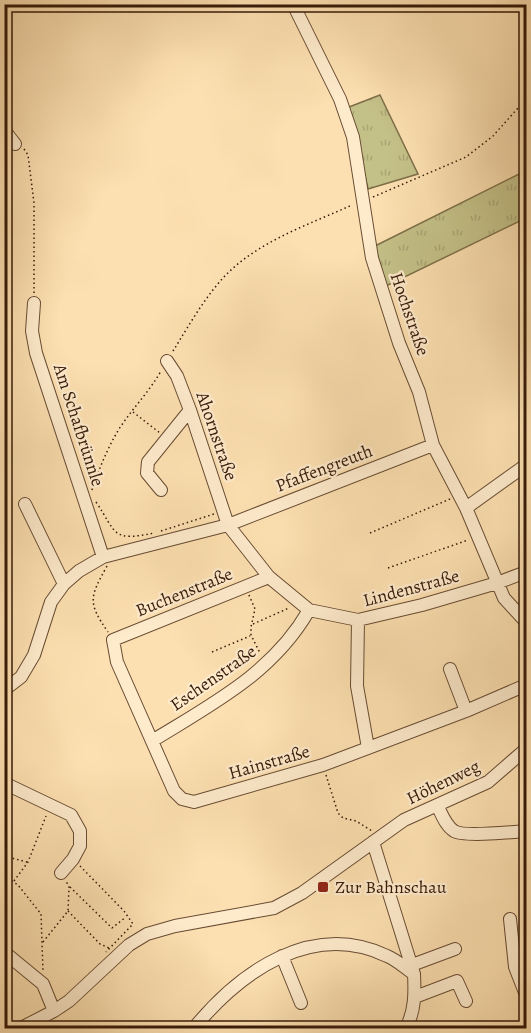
<svg xmlns="http://www.w3.org/2000/svg" width="531" height="1033" font-family="Alegreya,serif">
  <defs>
    <pattern id="grass-tufts" width="24" height="20" patternUnits="userSpaceOnUse" patternTransform="scale(1.5)"><rect width="24" height="20" fill="#c4c188"/><path d="M3 7l-1-3M5 7V3M7 7l1-3M15 17l-1-3M17 17v-4M19 17l1-3" fill="none" stroke="#a9a574"/></pattern>
  </defs>
  <rect width="100%" height="100%" fill="#fde0b1"/>
  <filter id="stains"><feTurbulence type="fractalNoise" baseFrequency=".00333" numOctaves="4"/><feColorMatrix values="0 0 0 0 .2 0 0 0 0 .09 0 0 0 0 .02 0 0 0 .5 -.17"/></filter>
  <radialGradient id="worn" r=".72"><stop offset=".6" stop-color="#630" stop-opacity="0"/><stop offset="1" stop-color="#630" stop-opacity=".3"/></radialGradient>
  <path fill="url(#grass-tufts)" stroke="#7d6e48" stroke-width="1.5" d="M380,95L418,174L368,189L349,107Z
    M523,172L526,174V218L386,286L375,246Z"/>
  <g fill="none" stroke-linecap="round" stroke-linejoin="round">
    <defs>
      <path id="minor" d="M293,4L340,99L353,137L372,258L399,343L419,392L433,445L466,508L504,598L526,622
        M4,130L15,144
        M34,303L32,331L36,353L103,557
        M167,361L177,376L190,410L228,525L269,577L309,610L358,620L422,605L497,583L526,572
        M161,490L147,473L148,462L190,410
        M25,504L64,584
        M466,508L526,465
        M269,577L113,640L117,662L174,791L182,799L194,802L323,765L466,711L526,685
        M358,620L357,686L368,748
        M450,669L466,711
        M4,690L21,677L34,655L51,602L64,584L79,571L103,557L228,525L433,445
        M152,741C212,704 273,673 309,610
        M4,783L71,815L80,831V846L73,859L61,873
        M438,807C442,815 446,826 454,831C463,837 513,832 526,831
        M373,842L414,974
        M510,919L515,967L526,995
        M4,952L43,984L54,1011
        M282,956L301,1003
        M412,965L455,949
        M415,997L457,981L466,1001
        M21,1028L54,1011L69,1001L129,945L147,934L175,926L274,908L302,893L404,820L488,782L526,749
        M194,1028C240,972 312,920 387,956C397,960 405,968 414,974C415,993 415,1011 406,1028"/>
    </defs>
    <use href="#minor" stroke="#684c33" stroke-width="14"/>
    <path stroke="#361a09" stroke-width="1.5" stroke-dasharray="1.5 3" stroke-linecap="butt" d="M24,149L28,155L34,203V293
      M373,197L466,157L493,136L526,99
      M173,351C188,327 203,300 223,278C256,242 308,225 352,205
      M133,412L160,433
      M92,490C99,469 107,449 119,429C132,409 149,392 161,371
      M96,502C117,533 111,542 154,533
      M161,531L214,514
      M370,533L450,499
      M107,566C90,597 87,602 108,632
      M388,568L468,540
      M249,595L255,609L251,627V635L260,653
      M253,624L289,608
      M212,652L250,636
      M326,775L338,813L343,818L356,821L372,831
      M4,820L12,798
      M4,856L27,862
      M80,866L124,911L133,924L106,952
      M4,876L18,885L41,914L43,971
      M14,881L28,862L46,816
      M70,887L112,928L126,917
      M68,911L100,944L109,948
      M43,942L68,911L69,887L66,881"/>
    <use href="#minor" stroke="#feebcc" stroke-width="12"/>
  </g>
  <rect fill="#8f2418" stroke="#feebcc" stroke-width="2" x="317" y="881" width="12" height="12" rx="3"/>
  <g text-anchor="middle" dominant-baseline="central" stroke-width="4.5" stroke-linejoin="round" paint-order="stroke">
    <g font-size="18" fill="#361a09" stroke="#feebcc">
      <text transform="translate(410 314) rotate(71)">Hochstraße</text>
      <text transform="translate(79 425) rotate(72)">Am Schafbrünnle</text>
      <text transform="translate(217 436) rotate(71)">Ahornstraße</text>
      <text transform="translate(324 468) rotate(-21)">Pfaffengreuth</text>
      <text transform="translate(411 588) rotate(-15)">Lindenstraße</text>
      <text transform="translate(184 592) rotate(-22)">Buchenstraße</text>
      <text transform="translate(213 678) rotate(-35)">Eschenstraße</text>
      <text transform="translate(269 762) rotate(-16)">Hainstraße</text>
      <text transform="translate(443 782) rotate(-26)">Höhenweg</text>
    </g>
    <g font-size="18" fill="#361a09" stroke="#feebcc" text-anchor="start">
      <text x="335" y="887">Zur Bahnschau</text>
    </g>
  </g>
  <rect width="531" height="1033" fill="none" stroke="#fde0b1" stroke-width="24"/>
  <rect x="6" y="6" width="519" height="1021" fill="none" stroke="#361a09" stroke-width="3"/>
  <rect x="12" y="12" width="507" height="1009" fill="none" stroke="#361a09" stroke-width="1.5"/>
  <rect width="100%" height="100%" filter="url(#stains)"/>
  <rect width="100%" height="100%" fill="url(#worn)"/>
</svg>
